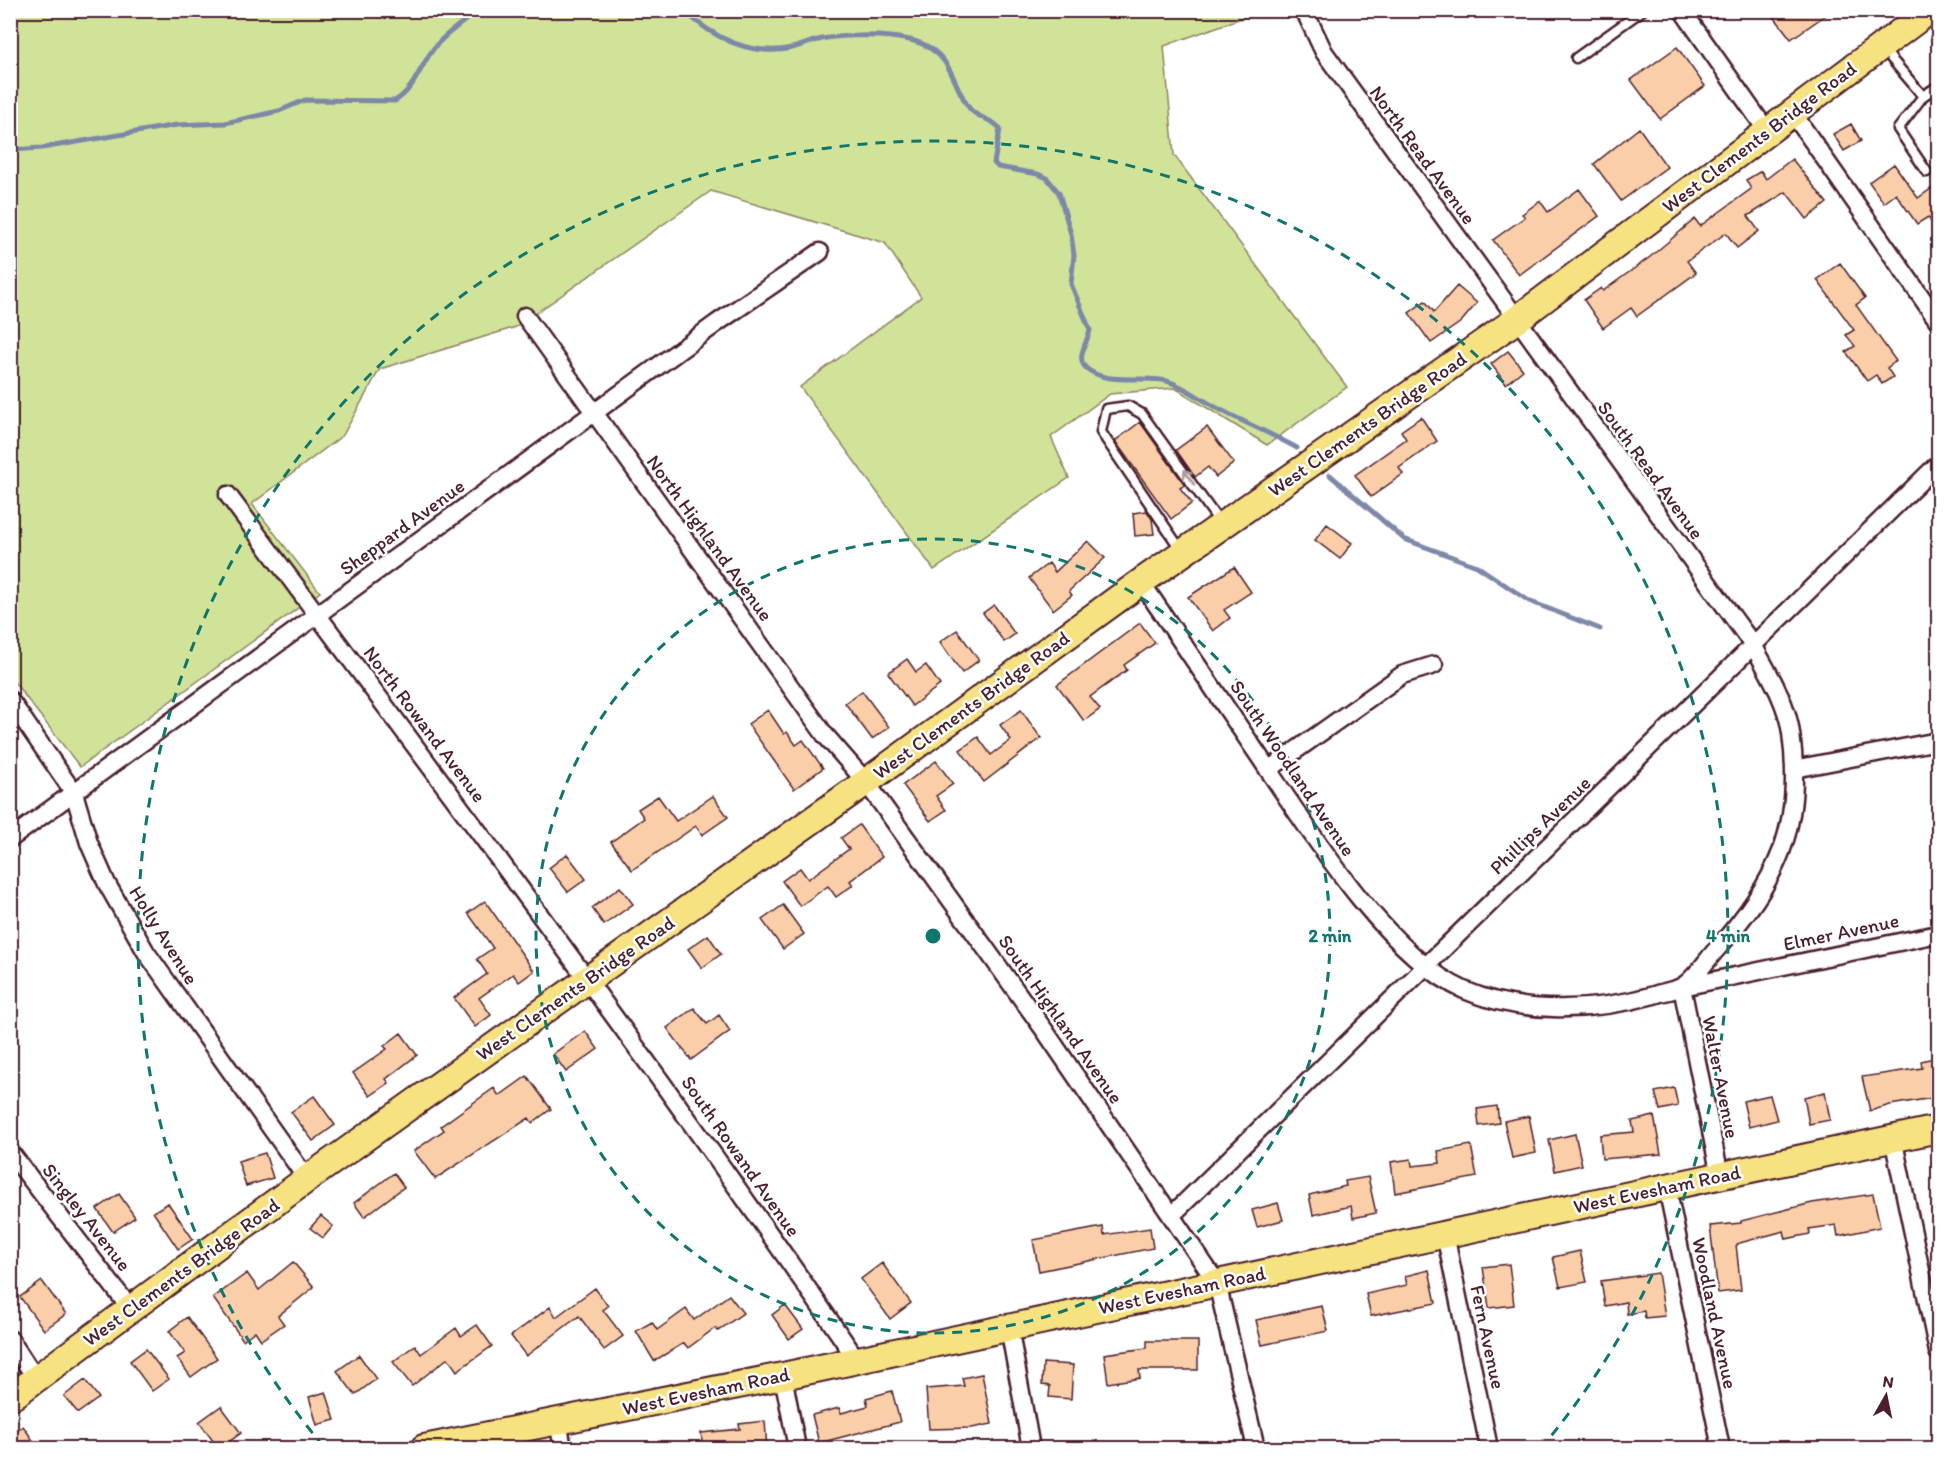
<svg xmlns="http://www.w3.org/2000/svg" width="1949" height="1459" font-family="Itim,sans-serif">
  <rect width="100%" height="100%" fill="#fff"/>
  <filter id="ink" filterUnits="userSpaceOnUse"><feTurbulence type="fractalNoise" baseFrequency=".0167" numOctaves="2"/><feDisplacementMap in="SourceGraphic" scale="12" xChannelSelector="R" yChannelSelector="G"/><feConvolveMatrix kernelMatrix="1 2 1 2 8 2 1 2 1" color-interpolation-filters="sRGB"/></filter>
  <g filter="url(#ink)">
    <path fill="#d0e398" stroke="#8d8162" stroke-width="1.5" d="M11,11H1261L1164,46L1174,155L1347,387L1267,445L1175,388L1110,394L1051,437L1069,478L934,570L800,387L921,297L885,243L711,191L516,327L380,369L343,435L252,504L320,592L80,767L11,678Z"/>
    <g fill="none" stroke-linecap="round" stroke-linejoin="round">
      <path stroke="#7d88a8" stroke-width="5" d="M684,10C712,38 752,57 792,48C801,46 809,42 818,40C836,35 873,35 891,37C907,39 922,41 934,51C953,65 956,91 970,109C978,119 994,119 1000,129L994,163L998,167L1038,174L1047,178L1059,193L1071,234L1074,255L1071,284L1090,330C1088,341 1075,358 1086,368C1106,386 1143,375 1167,381C1186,387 1202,400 1219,409C1245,423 1272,434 1297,448
        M10,150L42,148L177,125L225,123L279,111L305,100L395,101C415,89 420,66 434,48C446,32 463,24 477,10
        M1330,475L1404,539L1477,566L1529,601L1600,629"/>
    </g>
    <path fill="#f9cea8" stroke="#4a1f2b" stroke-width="1.5" d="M1769,10H1833L1791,39Z
      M1677,47L1705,86L1660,119L1631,80Z
      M1851,124L1861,141L1844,151L1833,134Z
      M1639,128L1667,167L1621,201L1594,164Z
      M1792,159L1827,203L1807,219L1786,192L1748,216L1759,231L1737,248L1726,233L1687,261L1696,273L1637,316L1631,308L1603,328L1584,300L1601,288L1603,291L1650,257L1695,219L1700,226L1751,189L1746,180L1761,171L1766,179Z
      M1894,164L1918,198L1938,184V233L1928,217L1917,224L1896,194L1884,203L1869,182Z
      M1579,189L1599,216L1519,275L1493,240L1525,217L1522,214L1540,201L1548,212Z
      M1840,263L1865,298L1856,305L1896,361L1887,368L1893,377L1882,384L1876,375L1867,381L1846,352L1855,346L1846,335L1854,330L1817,280Z
      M1457,286L1477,303L1461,322L1431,343L1409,313L1425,301L1434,312Z
      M1508,351L1523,370L1506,384L1491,364Z
      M1421,417L1437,441L1399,468L1403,474L1371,497L1355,475L1406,439L1401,431Z
      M1140,422L1185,485L1180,488L1192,503L1171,519L1115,441Z
      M1207,427L1234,463L1216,477L1208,467L1195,477L1176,450Z
      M1147,511L1152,519L1154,534L1135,536L1133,513Z
      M1327,524L1352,543L1340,559L1315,540Z
      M1088,541L1105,558L1069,591L1072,595L1053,610L1029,578L1049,563L1055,572Z
      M1234,567L1251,592L1224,610L1230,618L1213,631L1188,597Z
      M994,605L1015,634L1004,642L983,613Z
      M1140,623L1155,643L1124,665L1127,670L1090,697L1100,709L1084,721L1057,685Z
      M957,630L979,660L962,673L940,642Z
      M907,659L916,672L926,665L940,685L912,706L888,673Z
      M862,691L889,727L872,739L845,703Z
      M768,710L784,734L787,732L796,745L803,740L823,768L794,789L748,724Z
      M1021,710L1041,738L984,782L960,750L978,737L991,755L1011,740L1000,725Z
      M936,761L953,784L936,796L946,810L930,821L903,785Z
      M658,796L676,821L713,796L728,817L702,835L696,826L632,870L611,842L644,818L638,809Z
      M859,825L882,857L850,881L853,885L836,897L828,886L800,906L782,881L800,868L808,879L849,849L841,838Z
      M567,854L586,879L568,892L549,868Z
      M620,887L633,904L604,925L592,908Z
      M485,901L534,971L519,982L513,974L479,998L491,1015L475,1027L454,998L487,974L477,959L493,948L468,913Z
      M783,905L804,934L783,949L762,920Z
      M708,935L721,954L702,968L688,949Z
      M694,1008L707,1024L719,1015L730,1031L691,1060L667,1028Z
      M585,1031L598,1049L566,1072L553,1054Z
      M401,1033L417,1055L386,1079L389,1083L370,1096L353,1073L387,1049L384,1046Z
      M1938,1057V1097L1890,1105L1870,1111L1862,1077L1922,1068L1921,1061Z
      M527,1076L551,1109L532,1123L529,1118L435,1179L414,1151L444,1130L441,1126L494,1088L499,1096Z
      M1674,1088L1678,1106L1660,1110L1655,1092Z
      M1825,1092L1830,1120L1809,1124L1804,1097Z
      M1770,1095L1777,1120L1749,1127L1743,1101Z
      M314,1096L335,1125L313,1141L291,1112Z
      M1497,1106L1499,1123L1479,1126L1477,1109Z
      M1529,1116L1536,1153L1512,1158L1504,1121Z
      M1654,1116L1661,1154L1602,1159L1600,1135L1634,1132L1632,1121Z
      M1575,1134L1582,1165L1555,1171L1549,1140Z
      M1471,1145L1477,1177L1395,1193L1391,1162L1411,1159L1412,1166L1440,1163L1438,1151Z
      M265,1153L273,1178L246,1186L238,1161Z
      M394,1173L404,1187L364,1217L354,1203Z
      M1368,1177L1376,1213L1353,1218L1351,1206L1313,1215L1309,1195L1346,1186L1345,1181Z
      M119,1194L135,1217L113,1232L97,1209Z
      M1873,1194L1880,1227L1838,1236L1836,1225L1809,1229L1810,1234L1786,1239L1784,1231L1736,1244L1741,1290L1718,1293L1710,1226L1741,1223V1221L1812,1203Z
      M168,1203L193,1239L178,1249L153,1212Z
      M1278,1203L1283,1220L1257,1227L1252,1210Z
      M321,1216L333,1226L323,1238L310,1228Z
      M1103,1227L1104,1235L1150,1228L1153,1248L1039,1271L1033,1240Z
      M1580,1251L1587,1282L1560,1287L1553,1257Z
      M293,1262L314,1287L278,1316L284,1324L261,1340L255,1331L243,1340L213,1298L247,1273L259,1290Z
      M882,1263L911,1303L890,1319L861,1279Z
      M1509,1264L1514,1305L1489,1308L1483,1267Z
      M1429,1270L1436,1303L1371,1316L1366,1294L1407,1285L1405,1276Z
      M1658,1273L1665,1316L1645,1318L1644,1311L1627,1314L1626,1302L1605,1306L1601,1281Z
      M42,1281L66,1314L44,1330L20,1297Z
      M595,1288L608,1306L603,1310L623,1336L604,1350L579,1316L526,1356L511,1336L550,1307L556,1317Z
      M729,1295L743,1313L718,1331L715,1328L688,1348L684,1343L654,1361L636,1331L652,1322L657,1330L686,1309L694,1320Z
      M785,1305L803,1329L789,1339L772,1315Z
      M1322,1306L1328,1331L1262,1345L1256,1320Z
      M187,1317L217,1358L191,1377L177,1358L185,1353L169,1331Z
      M477,1325L492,1346L457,1371L448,1358L412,1386L393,1362L415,1345L421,1354L456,1328L461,1336Z
      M1147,1341H1198V1370H1139L1140,1378L1108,1383L1104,1354L1147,1348Z
      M146,1349L169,1379L152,1391L130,1361Z
      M359,1355L376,1379L355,1395L337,1371Z
      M1043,1363L1073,1365L1071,1399L1049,1397L1050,1386L1042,1385Z
      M982,1374L992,1424L972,1428L929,1429L926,1389L964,1386L962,1378Z
      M85,1380L99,1398L78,1413L64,1396Z
      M892,1391L900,1422L819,1443L812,1415L839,1408L841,1413L868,1406L866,1398Z
      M326,1392L335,1420L317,1425L309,1397Z
      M221,1406L241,1433L219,1449L199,1422Z
      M765,1421L767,1449H703L701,1433L740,1429L739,1424Z
      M23,1426L39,1449H10V1435Z"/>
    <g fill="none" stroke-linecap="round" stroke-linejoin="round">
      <defs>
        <path id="service" d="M1883,49L1923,96L1938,86
          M1576,58L1643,10
          M1923,96L1898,129L1927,172
          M1181,550L1101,432L1106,409L1128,406L1142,414L1220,523"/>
        <path id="minor" d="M1682,10L1767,131
          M1792,112L1938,321
          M525,316L825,735L866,782L1045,1031L1217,1283L1256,1448
          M228,495C441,781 655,1065 857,1360
          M1141,582C1180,640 1220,698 1259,756C1306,826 1387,956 1464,990C1522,1015 1594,1012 1654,995C1662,992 1673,991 1681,987C1694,980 1706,961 1716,950C1777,882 1804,827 1791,733C1787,702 1768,672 1753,645L1324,52L1304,10
          M10,700L74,793L89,843L107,884L146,952L307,1179
          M1794,769L1938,741
          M1268,770L1402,675L1434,665
          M10,839L717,323L820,252
          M1893,1138L1938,1352
          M10,1152L130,1308
          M1720,1176L1682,987L1938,934
          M1667,1187L1721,1448
          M1171,1216L1938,464
          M1445,1234L1489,1448
          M1009,1327L1031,1448
          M10,1339L36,1379
          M783,1376L797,1448
          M558,1422L563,1448"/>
        <path id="primary" d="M10,1398L307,1179L866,782L1141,582L1516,320L1930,10
          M424,1448L783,1376L1938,1129"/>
      </defs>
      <use href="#service" stroke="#4a1f2b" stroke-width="13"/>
      <use href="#minor" stroke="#4a1f2b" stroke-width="21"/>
      <use href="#primary" stroke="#4a1f2b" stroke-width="30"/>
      <use href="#service" stroke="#fff" stroke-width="8"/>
      <use href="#minor" stroke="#fff" stroke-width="16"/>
      <use href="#primary" stroke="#f7e281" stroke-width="26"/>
    </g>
    <defs><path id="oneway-shaft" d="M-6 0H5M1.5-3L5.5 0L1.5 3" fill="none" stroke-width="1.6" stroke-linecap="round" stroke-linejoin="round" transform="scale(1.5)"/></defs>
    <use stroke="#ae9aa0" href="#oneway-shaft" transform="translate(1189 477) rotate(-124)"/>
  </g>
  <g fill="none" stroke="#0f766e" stroke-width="3" stroke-dasharray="10 8">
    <circle cx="933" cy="936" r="397"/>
    <path d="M324 1447A795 795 0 1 1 1542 1447"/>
  </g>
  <g text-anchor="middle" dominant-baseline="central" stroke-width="5" stroke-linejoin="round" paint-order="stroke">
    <g font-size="20" fill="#4a1f2b" stroke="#fff">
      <text transform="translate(1759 137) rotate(-37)">West Clements Bridge Road</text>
      <text transform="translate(1423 155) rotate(54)">North Read Avenue</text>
      <text transform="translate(1367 424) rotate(-35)">West Clements Bridge Road</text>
      <text transform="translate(1651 470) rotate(54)">South Read Avenue</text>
      <text transform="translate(402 527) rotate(-36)">Sheppard Avenue</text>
      <text transform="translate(710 538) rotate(54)">North Highland Avenue</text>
      <text transform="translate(971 705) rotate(-36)">West Clements Bridge Road</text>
      <text transform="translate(425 724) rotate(53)">North Rowand Avenue</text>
      <text transform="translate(1293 768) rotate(56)">South Woodland Avenue</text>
      <text transform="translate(1540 825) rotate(-44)">Phillips Avenue</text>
      <text transform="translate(1841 932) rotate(-12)">Elmer Avenue</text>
      <text transform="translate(164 935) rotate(58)">Holly Avenue</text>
      <text transform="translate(575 988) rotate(-35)">West Clements Bridge Road</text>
      <text transform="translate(1061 1019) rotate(55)">South Highland Avenue</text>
      <text transform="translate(1721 1077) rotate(79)">Walter Avenue</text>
      <text transform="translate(741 1156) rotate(55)">South Rowand Avenue</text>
      <text transform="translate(1657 1189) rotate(-12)">West Evesham Road</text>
      <text transform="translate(87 1217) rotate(52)">Singley Avenue</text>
      <text transform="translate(181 1272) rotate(-36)">West Clements Bridge Road</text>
      <text transform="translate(1182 1290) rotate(-12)">West Evesham Road</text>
      <text transform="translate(1715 1313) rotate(78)">Woodland Avenue</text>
      <text transform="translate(1488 1337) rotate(78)">Fern Avenue</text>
      <text transform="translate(706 1391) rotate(-12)">West Evesham Road</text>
    </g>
  </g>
  <circle cx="933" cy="936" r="9" fill="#0f766e" stroke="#fff" stroke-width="3"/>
  <g font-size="18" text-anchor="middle" font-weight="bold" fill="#0f766e" stroke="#fff" stroke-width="5" stroke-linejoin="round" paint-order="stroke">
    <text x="1330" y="942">2 min</text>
    <text x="1728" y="942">4 min</text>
  </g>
  <rect width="1949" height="1459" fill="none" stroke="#fff" stroke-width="36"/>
  <rect x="18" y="18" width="1913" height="1423" fill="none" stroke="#4a1f2b" stroke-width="2" filter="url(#ink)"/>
  <g transform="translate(1886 1396) rotate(9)" stroke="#ffffff" stroke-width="4.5" paint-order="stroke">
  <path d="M0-4.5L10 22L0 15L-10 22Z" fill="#4a1f2b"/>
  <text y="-9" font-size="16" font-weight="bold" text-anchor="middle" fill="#4a1f2b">N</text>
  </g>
</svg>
